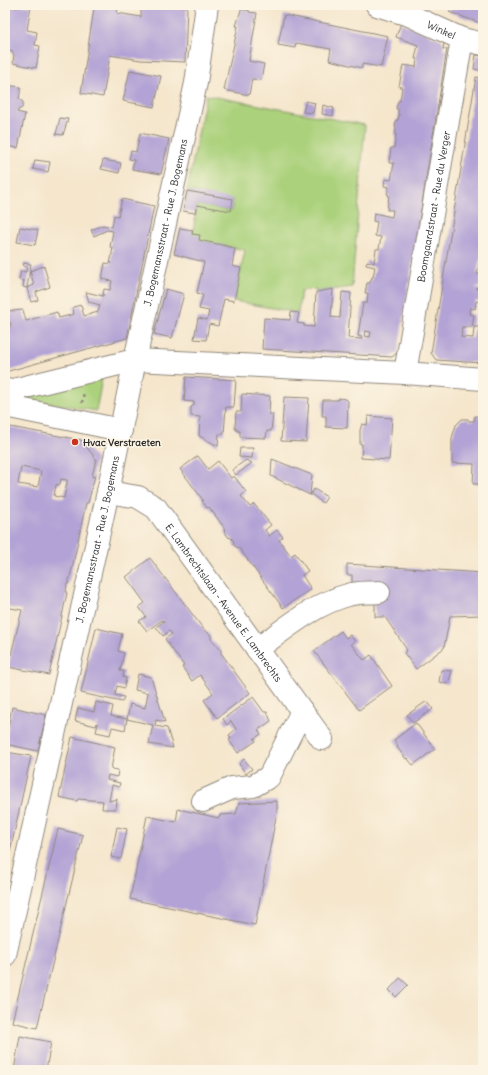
<svg xmlns="http://www.w3.org/2000/svg" width="488" height="1075" font-family="Delius,sans-serif">
  <rect width="100%" height="100%" fill="#fcf5e5"/>
  <filter id="ink" filterUnits="userSpaceOnUse"><feTurbulence type="fractalNoise" baseFrequency=".025" numOctaves="2"/><feDisplacementMap in="SourceGraphic" scale="8" xChannelSelector="R" yChannelSelector="G"/><feConvolveMatrix kernelMatrix="1 2 1 2 8 2 1 2 1" color-interpolation-filters="sRGB"/></filter>
  <filter id="wash" filterUnits="userSpaceOnUse"><feTurbulence type="fractalNoise" baseFrequency=".012" numOctaves="4" result="noise"/><feDisplacementMap in="SourceGraphic" scale="16" xChannelSelector="R" yChannelSelector="G"/><feGaussianBlur stdDeviation="0.9" result="paint"/><feColorMatrix in="noise" values="0 0 0 0 0 0 0 0 0 0 0 0 0 0 0 0 0 1.4 0 .05"/><feComposite in="paint" operator="in"/></filter>
  <g filter="url(#wash)">
    <rect width="100%" height="100%" fill="#f5e6cc"/>
    <path fill="#abd17b" stroke="#6b7e53" d="M206,95L365,125L352,287L316,292V289L301,291L298,313L234,301L245,250L192,239L197,205L231,211L233,200L187,191Z
      M102,379L96,411L28,399L27,396Z"/>
    <g id="blocks">
      <path fill="#b2a2d5" fill-rule="evenodd" d="M18,5L31,6L27,30L37,32L35,45L40,46L36,68L13,63L14,55H13V52L5,50V6L17,8Z
        M82,5H118L117,13L141,17V5L187,6L185,62L141,60L110,55L103,97L81,93L94,8Z
        M452,5H483V15L480,23L449,12Z
        M241,10H249V12L257,13L249,61L264,64L261,80L252,79L249,95L224,90L238,26H236Z
        M284,15L388,36L381,67L362,64V68L329,60L331,49L296,43L295,48L278,45Z
        M401,23L442,40V42L444,43L443,49H447L398,352L392,357L262,349L264,318L290,320L291,312L299,313L297,323L304,324V326L314,327L316,292L333,289L331,317L340,318L342,292L351,293L348,338L362,339V337L358,336L363,303H367L368,293H365L367,283H370L372,277H373L375,267L366,265L367,261L374,263L376,249H379L381,237L375,236L377,222L373,221L374,213L392,217L393,210H387L389,195L387,194L389,187L384,186L385,179L391,180L394,163H389L391,148H394L396,135H395L396,128L395,127L396,120H398L399,114H398V109H396L398,101H400L402,87H399L403,65L416,67L417,59H415L418,45L396,37ZM365,331L371,332L370,337L364,336Z
        M476,55L483,56V71L474,69Z
        M130,70L161,76L154,107L123,101Z
        M476,77L483,78V260H480L477,274H482L479,288L476,287V289L483,290V303L476,301L475,309L470,308L469,314L474,315L472,327H462L461,337L473,338L474,327H483V363L436,360L431,353Z
        M5,85L21,87L19,99L23,102V105L22,108L18,110L17,112L25,114L18,148L5,146Z
        M306,101L315,103L313,113L303,112Z
        M323,105L334,108L333,116L322,114Z
        M60,118L68,119L63,135L56,134Z
        M140,133L169,139L161,174L132,169L134,160L129,159L131,151L136,152Z
        M35,160L50,162L48,172L33,169Z
        M103,160L121,163L119,173L101,169Z
        M187,191L233,199L231,211L197,205L195,213L183,211Z
        M122,199L154,206L127,338L5,372V336L8,335L7,333L11,324L10,322L5,321V309L12,311L23,310L26,321L57,312L59,318L74,314L73,307L81,305L84,316L98,312L100,305L89,302L86,292L103,296L104,289L110,290L112,281L102,279L105,263L110,264L113,248L110,247L113,231L107,230L94,236L91,230L103,225L112,227L114,215L118,216Z
        M20,227L38,230L35,245L17,242Z
        M180,228L193,230L192,234L200,235L199,240L235,248L232,266L241,268L234,301L224,299L218,326L209,324L206,340L194,339L198,318L207,320L209,311L199,309L203,295L197,293L204,262L174,254Z
        M24,263L31,264L27,288L23,287L24,281L19,280L21,271L26,272L27,267L23,266Z
        M44,266L50,287L36,292L38,300L31,302L27,288L34,285L30,271Z
        M166,289L184,294L172,338L154,334Z
        M186,377L236,380L234,407H226L224,434H219L218,446L199,436L200,417L191,416V407L194,405V402L184,401Z
        M242,394L270,396L269,414H273L271,431H267L266,438L240,437V431H237V429H235L236,412H241Z
        M284,397L309,398L306,442L281,441Z
        M339,398L346,399L348,401L347,428L326,427V416H322L323,400H338Z
        M368,416L392,418L389,460L361,458L362,444H360V430L362,424L367,425Z
        M475,416L483,417V484H473L474,464L452,463V438L456,425L462,419H468L470,422V421H474Z
        M5,426L81,440L96,459L92,477L95,476L88,503H86L72,569L68,584H67L66,593H67L49,675L8,667L22,610L5,607ZM21,467L41,471L38,487L18,484ZM61,479L67,480V482L64,498L54,496L56,485L60,484Z
        M240,448H253L252,458L239,457Z
        M198,456L208,469L218,461L231,478L234,476L246,492L241,496L250,507L254,504L271,525L265,530L269,536L277,530L283,537L279,540L291,556L295,553L308,571L302,575L311,589L283,608L239,548L236,547L233,544L234,541L230,537L229,538L224,531L225,530L223,526L209,507L207,508L202,501L203,500L180,469Z
        M272,459L312,475L310,495L314,489L327,497L323,503L312,495H310L271,476Z
        M246,460L252,463L236,475L232,470Z
        M150,558L205,631L209,633L211,636V639L221,650V653L250,693L217,718L204,700L213,693L200,675L192,681L182,667L184,666L165,639L172,634L169,631L163,636L156,627L164,621L162,620L147,631L139,621L146,617L139,607L145,603L126,577Z
        M347,564L483,573V615L450,616L444,648L416,669L404,653L407,650L385,617H375V601L352,585V575H347Z
        M96,628L122,634L118,651L124,653L120,671H124L123,677L126,678L124,688L117,686L115,695L124,697L122,702L81,693Z
        M341,631L346,638L350,635L355,641L351,644L364,660L371,655L392,686L359,710L314,651Z
        M441,670L452,671L448,684L439,682Z
        M138,674L151,677L165,722L156,720L155,726L167,728L173,748L149,744L153,725L127,719L130,704L145,708L148,693L135,690Z
        M253,697L264,712H267L271,721L258,730L261,734L254,739L256,741L238,753L229,740L231,739L229,735L236,729L231,721L227,725L223,719Z
        M427,701L433,709L413,723L407,715Z
        M96,702L113,706L111,716L127,719L125,730L112,727L110,735L96,732L98,724L97,723L96,726L75,721L78,708L94,712Z
        M12,707L46,715L38,751L5,744Z
        M416,723L435,749L413,765L407,758L406,759L397,747L398,746L394,740Z
        M72,737L115,747L111,769L118,770L117,777L108,775L107,780L120,783L119,787L112,785L110,796L109,801L117,799L116,809H102L103,801L78,799L77,801L59,797Z
        M5,752L31,756L10,852L5,851Z
        M244,759L252,769L246,774L239,764Z
        M277,801V812L255,925L130,899L147,816L176,822L178,809L219,818L220,815L236,814L239,803Z
        M117,827L127,829L121,859L111,857Z
        M58,829L83,835L37,1028L12,1022Z
        M400,978L408,985L396,997L389,990Z
        M20,1036L51,1042L46,1070H14Z"/>
    </g>
  </g>
  <g filter="url(#ink)">
    <use href="#blocks" fill-opacity="0" stroke="#90887c" stroke-width="1"/>
    <g fill="none" stroke-linecap="round" stroke-linejoin="round">
      <defs>
        <g id="minor">
          <path id="s1" d="M377,5L409,15L462,39L483,44"/>
          <path id="s2" d="M405,373L462,39"/>
          <path d="M5,392L135,360L405,373L483,379"/>
          <path d="M5,406L121,430"/>
          <path id="s3" d="M108,492L138,497L156,508L322,739"/>
          <path d="M257,649C285,629 314,604 348,595C357,592 369,593 379,592"/>
          <path d="M203,801L232,788L253,786L269,777L302,711"/>
          <path id="s4" d="M5,955L108,492L135,360L196,83L207,5"/>
        </g>
      </defs>
      <use href="#minor" stroke="#90887c" stroke-width="24"/>
      <path stroke="#90887c" stroke-width="2.5" stroke-dasharray="3 3" stroke-linecap="butt" d="M82,403L84,392"/>
      <use href="#minor" stroke="#fff" stroke-width="22"/>
    </g>
  </g>
  <circle fill="#c8321e" stroke="#fcf5e5" stroke-width="1.5" cx="75" cy="442" r="4"/>
  <g text-anchor="middle" dominant-baseline="central" stroke-width="3" stroke-linejoin="round" paint-order="stroke">
    <g font-size="10" fill="#2b2b2b" stroke="#fcf5e5">
      <text stroke="none"><textPath href="#s1" startOffset="69">Winkel</textPath></text>
      <text stroke="none"><textPath href="#s2" startOffset="169">Boomgaardstraat - Rue du Verger</textPath></text>
      <text stroke="none"><textPath href="#s4" startOffset="750">J. Bogemansstraat - Rue J. Bogemans</textPath></text>
      <text stroke="none"><textPath href="#s4" startOffset="426">J. Bogemansstraat - Rue J. Bogemans</textPath></text>
      <text stroke="none"><textPath href="#s3" startOffset="168">E. Lambrechtslaan - Avenue E. Lambrechts</textPath></text>
    </g>
    <g font-size="10" font-weight="bold" fill="#2b2b2b" stroke="#fcf5e5" text-anchor="start">
      <text x="83" y="442">Hvac Verstraeten</text>
    </g>
  </g>
  <rect width="488" height="1075" fill="none" stroke="#fcf5e5" stroke-width="20"/>
</svg>
